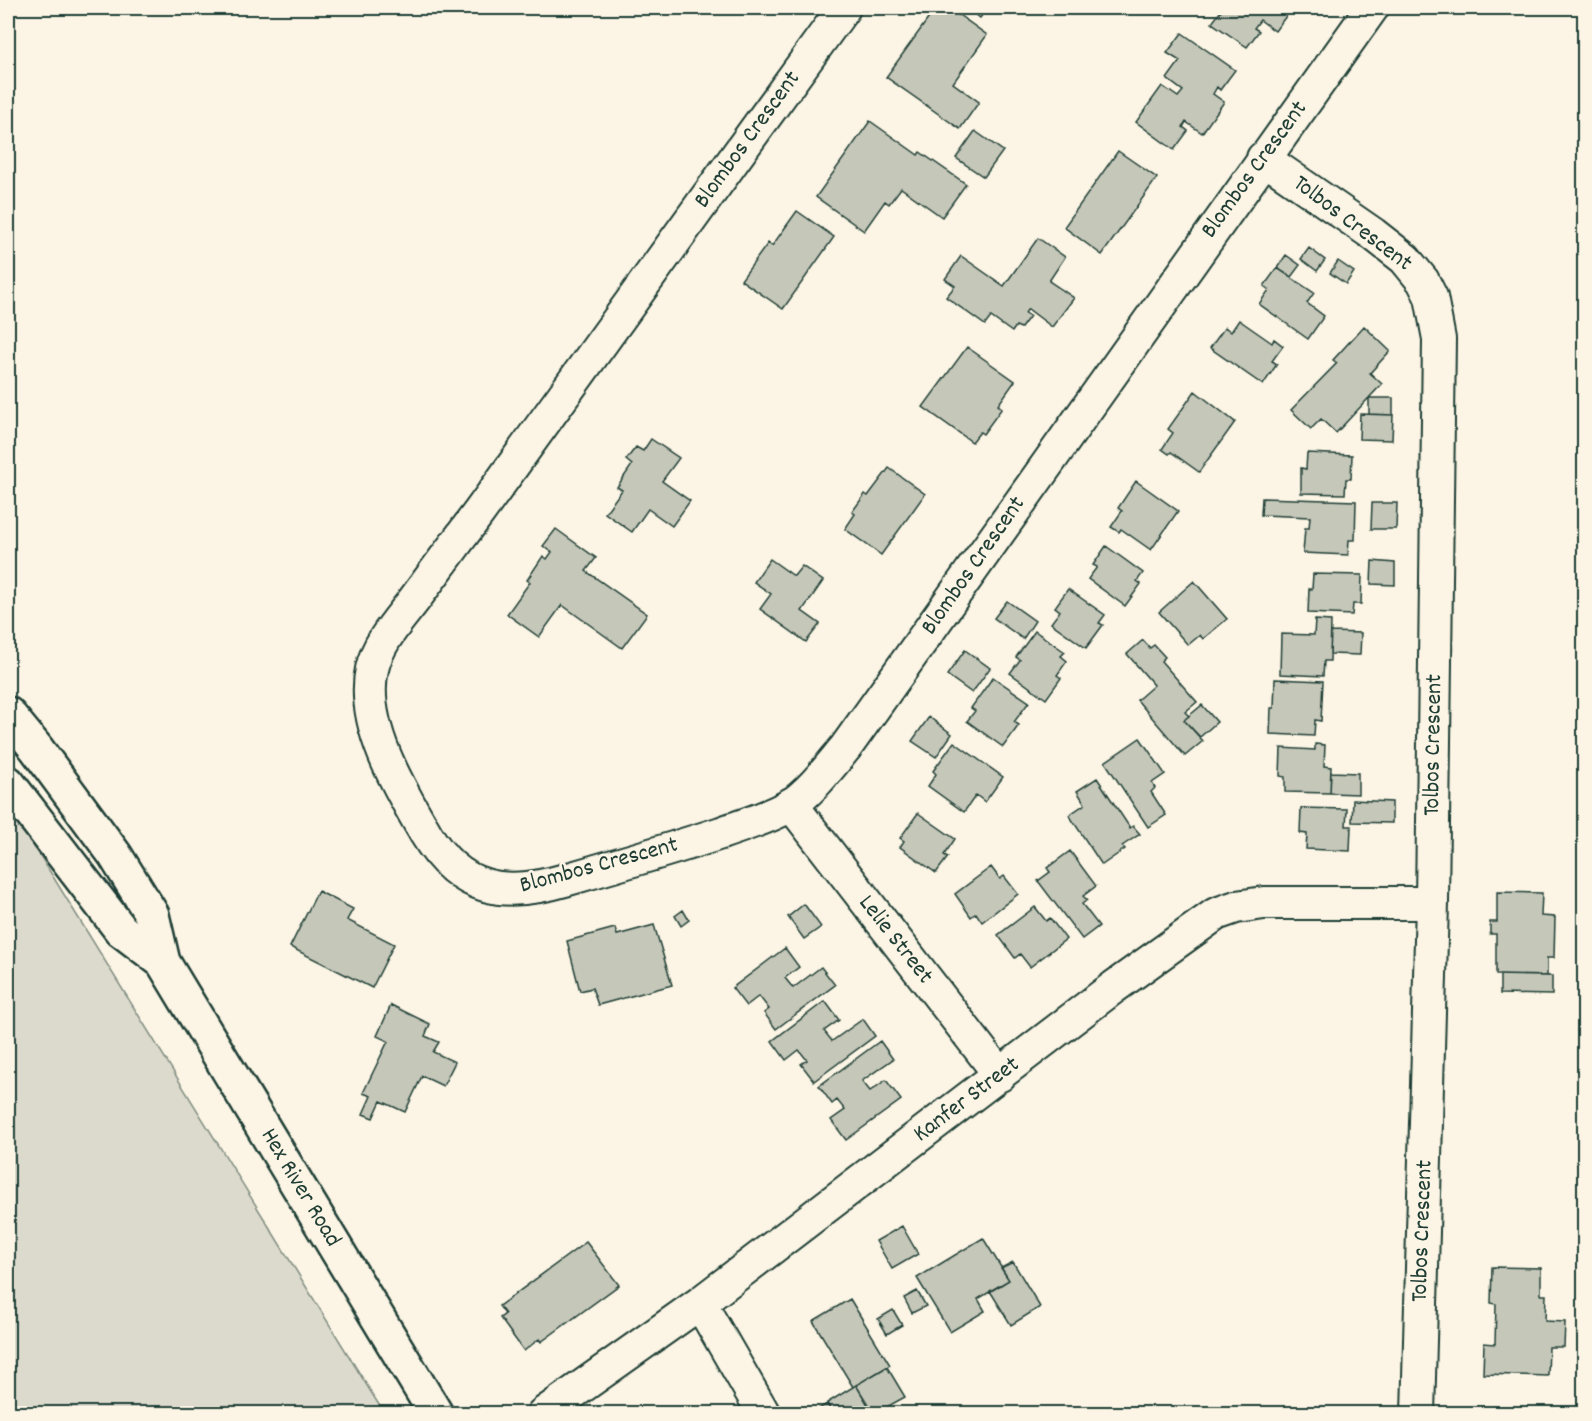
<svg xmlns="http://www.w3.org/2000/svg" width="1592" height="1421" font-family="Dekko,sans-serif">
  <rect width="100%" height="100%" fill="#fcf5e5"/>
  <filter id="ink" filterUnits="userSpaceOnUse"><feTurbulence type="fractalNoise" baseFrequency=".0167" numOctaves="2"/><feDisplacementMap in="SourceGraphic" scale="12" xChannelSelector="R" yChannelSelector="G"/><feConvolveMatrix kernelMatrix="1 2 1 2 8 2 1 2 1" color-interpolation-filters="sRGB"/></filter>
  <g filter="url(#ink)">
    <path fill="#dcdacc" stroke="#7e8c80" stroke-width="1.5" d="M8,815L23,828L384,1413H8Z"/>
    <path fill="#c5c7b9" stroke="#1f3d34" stroke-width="1.5" d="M936,8H949L987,35L953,83L979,102L960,129L886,77Z
      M965,8H987L980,18Z
      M1223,8H1292L1275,31L1260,20L1254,28L1259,31L1247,47L1212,23Z
      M1182,33L1235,70L1220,90L1217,87L1213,94L1224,102L1202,133L1186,122L1183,127L1188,131L1174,150L1136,122L1162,86L1178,97L1183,91L1167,79L1180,61L1167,53Z
      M870,121L918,155L920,152L966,184L942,217L901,188L889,204L885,201L864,231L816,197Z
      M975,131L1003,151L984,177L956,158Z
      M1118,151L1157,178L1102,255L1064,227Z
      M797,211L834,237L783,309L741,280L768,243L772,246Z
      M1038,238L1065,257L1049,281L1074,298L1052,327L1028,309L1025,313L1030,316L1021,328L1016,326L1012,332L991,317L985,325L946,297L955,286L945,279L961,256L1004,286Z
      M1309,248L1325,260L1317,271L1301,259Z
      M1286,255L1300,265L1291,277L1277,268Z
      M1338,261L1354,272L1346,284L1330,273Z
      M1277,268L1314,293L1307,303L1324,316L1308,339L1259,304L1269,290L1264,286Z
      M1239,320L1272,343L1274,339L1283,346L1272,361L1277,364L1263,385L1210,348L1225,327L1231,332Z
      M1364,326L1390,351L1370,373L1382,384L1336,433L1321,419L1311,429L1291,410L1337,363L1333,360Z
      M967,347L1015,381L998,405L1002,408L983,434L980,432L972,442L923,407Z
      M1195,391L1235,422L1199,472L1171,452L1169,454L1162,449L1173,433L1168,429Z
      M1369,398H1393V415L1369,414Z
      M1360,414L1393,415L1392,440L1359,439Z
      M651,439L679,458L662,481L690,501L672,526L648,509L632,532L605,513L622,490L617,487L632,465L626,460L636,447L643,451Z
      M1307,453L1352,455L1351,479H1346L1345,494L1301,493V468L1306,469Z
      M889,468L925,494L881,555L845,529L855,514L852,512L865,494L868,496Z
      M1136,481L1178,511L1151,550L1121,529L1119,532L1111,527L1122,511L1118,508Z
      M1262,498L1356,501L1355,540H1349L1348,555L1303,553L1305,528H1309L1310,517L1261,515Z
      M1372,503H1397L1396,529H1371Z
      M556,529L596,558L586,571L647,614L622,648L562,605L539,637L507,614L530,582L527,580L543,556L547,559L552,552L543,546Z
      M1106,546L1143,573L1137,581L1141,584L1125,606L1088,579L1097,567L1093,565Z
      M770,559L794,576L802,566L823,581L802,611L820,624L806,642L760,609L771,594L754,582Z
      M1372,561L1395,563V585L1371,584Z
      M1313,574L1362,575L1361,604H1353L1352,615L1308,613L1309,589H1312Z
      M1194,581L1227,619L1203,639L1200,635L1188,645L1159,612Z
      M1068,589L1105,615L1099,623L1103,625L1086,648L1051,623L1060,611L1055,607Z
      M1007,601L1035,621L1023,639L994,618Z
      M1315,620L1331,621L1330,661H1324L1323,676L1280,674L1281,634L1314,635Z
      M1035,631L1065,652L1061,656L1067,661L1057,675L1061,678L1046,699L1010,673L1020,660L1016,657Z
      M1331,632L1361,633L1360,655L1330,654Z
      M1143,640L1150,648L1154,645L1165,657L1161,661L1197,702L1185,712L1189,716L1184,720L1203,741L1185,756L1137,700L1154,685L1127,654Z
      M965,650L990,668L972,693L947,675Z
      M993,677L1029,702L1014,722L1019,725L1003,747L967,721L975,711L971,708Z
      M1275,679L1323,681L1321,721L1315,720L1314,736L1270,734L1271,708H1274Z
      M1202,705L1217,722L1200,737L1184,720Z
      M929,717L952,734L936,757L912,741Z
      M1140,738L1165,774L1152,783L1155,788L1151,792L1166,815L1148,827L1105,762Z
      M954,742L1003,777L985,802L976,795L964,812L928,786L936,774L933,771Z
      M1315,744L1325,745L1324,766L1331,767L1330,793L1285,792V777L1280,776L1281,748L1315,750Z
      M1331,772L1358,773V794L1330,793Z
      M1097,778L1130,828L1133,826L1140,834L1122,846L1125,849L1102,865L1069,815L1085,804L1077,791Z
      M1353,800L1392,802V823L1352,822Z
      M1301,808L1347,809L1346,826H1351L1350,851L1306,849L1307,834L1300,833Z
      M918,813L955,839L944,855L948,857L936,873L900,847L904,841L900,838Z
      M1070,851L1096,886L1083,896L1087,900L1082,904L1099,926L1082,939L1038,881L1050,872L1047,868Z
      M991,867L1000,879L1004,876L1018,894L982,922L976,913L971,917L955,894Z
      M318,891L353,909L347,920L394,944L372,988L290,947Z
      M1497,892L1542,893L1541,916L1555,917L1554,958H1547V976L1496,975V934H1490V922H1497Z
      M804,904L821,927L804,939L788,917Z
      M1035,907L1046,921L1050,918L1066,939L1030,967L1020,954L1015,958L998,935Z
      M683,910L689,920L681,926L675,916Z
      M654,925L672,985L598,1005L592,988L580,991L567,941L615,928L617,935Z
      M785,948L799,967L785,978L793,988L821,967L835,985L776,1029L764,1013L769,1009L759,996L746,1006L732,988Z
      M1500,975L1552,976V995L1500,994Z
      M825,1001L839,1020L824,1031L832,1041L863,1019L875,1036L814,1081L801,1064L807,1060L799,1050L786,1060L772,1041Z
      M391,1005L430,1024L425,1036L439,1042L433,1052L455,1062L443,1086L422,1076L405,1112L381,1101L373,1118L363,1114L371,1096L363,1093L388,1041L377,1036Z
      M880,1041L893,1059L862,1081L870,1091L886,1080L901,1100L846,1140L831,1120L845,1110L837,1100L832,1104L819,1086Z
      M902,1226L918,1254L892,1269L876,1241Z
      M983,1238L1009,1280L978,1299L985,1311L950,1332L917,1278Z
      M586,1242L619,1285L541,1342L539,1339L524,1351L500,1318L505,1314L499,1306Z
      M1013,1262L1040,1307L1011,1325L990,1291L1009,1280L1001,1268Z
      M1492,1267L1541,1268V1295H1546L1545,1321L1565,1322L1564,1347H1549L1548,1376L1483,1374L1484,1343L1495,1344L1496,1304L1491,1303Z
      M917,1291L926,1306L912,1313L904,1298Z
      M850,1299L890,1365L853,1387L813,1321Z
      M893,1310L902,1325L887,1334L878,1319Z
      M887,1367L905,1397L874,1414L856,1385Z
      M856,1385L873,1413L833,1414L827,1403Z
      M827,1404L833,1414H810Z
      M1502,1409L1583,1411V1414H1501Z"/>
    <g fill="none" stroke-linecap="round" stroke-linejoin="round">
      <defs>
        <path id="street" d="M844,8C722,175 602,343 480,511C458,541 436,570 414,600C398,621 378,642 372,669C360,723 399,788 426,834C460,891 504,898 565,880C617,865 669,850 721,833C743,825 768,818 789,806C810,793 830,766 846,747L1372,8
          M1263,158L1373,234L1405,259L1423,281L1431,297L1439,339L1432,903L1418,1414
          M791,804L1000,1075
          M700,1303L764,1414
          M543,1414L700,1303L1114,987L1216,914L1236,907L1264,903H1432"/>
        <path id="secondary" d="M8,714L36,748L115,855L152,915L163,962L436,1414
          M8,783L121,930L163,962"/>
      </defs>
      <use href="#street" stroke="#1f3d34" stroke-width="36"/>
      <use href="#secondary" stroke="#1f3d34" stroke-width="38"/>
      <use href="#street" stroke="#fcf5e5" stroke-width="32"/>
      <use href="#secondary" stroke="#fcf5e5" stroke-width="33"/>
    </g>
  </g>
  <g text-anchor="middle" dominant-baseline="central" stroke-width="5" stroke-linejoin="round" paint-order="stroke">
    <g font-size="24" fill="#1f3d34" stroke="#fcf5e5">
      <text transform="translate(748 140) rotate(-54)">Blombos Crescent</text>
      <text transform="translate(1255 170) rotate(-54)">Blombos Crescent</text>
      <text transform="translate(1352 224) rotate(37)">Tolbos Crescent</text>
      <text transform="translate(974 566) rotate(-55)">Blombos Crescent</text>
      <text transform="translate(1434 745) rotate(-89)">Tolbos Crescent</text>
      <text transform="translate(599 866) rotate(-15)">Blombos Crescent</text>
      <text transform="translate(895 940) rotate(52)">Lelie Street</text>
      <text transform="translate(967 1100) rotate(-37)">Kanfer Street</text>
      <text transform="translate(300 1188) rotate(59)">Hex River Road</text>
      <text transform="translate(1423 1231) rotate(-88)">Tolbos Crescent</text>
    </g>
  </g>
  <rect width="1592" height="1421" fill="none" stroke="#fcf5e5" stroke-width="30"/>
  <rect x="15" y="15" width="1562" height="1391" fill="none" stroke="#1f3d34" stroke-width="2" filter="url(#ink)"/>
</svg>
